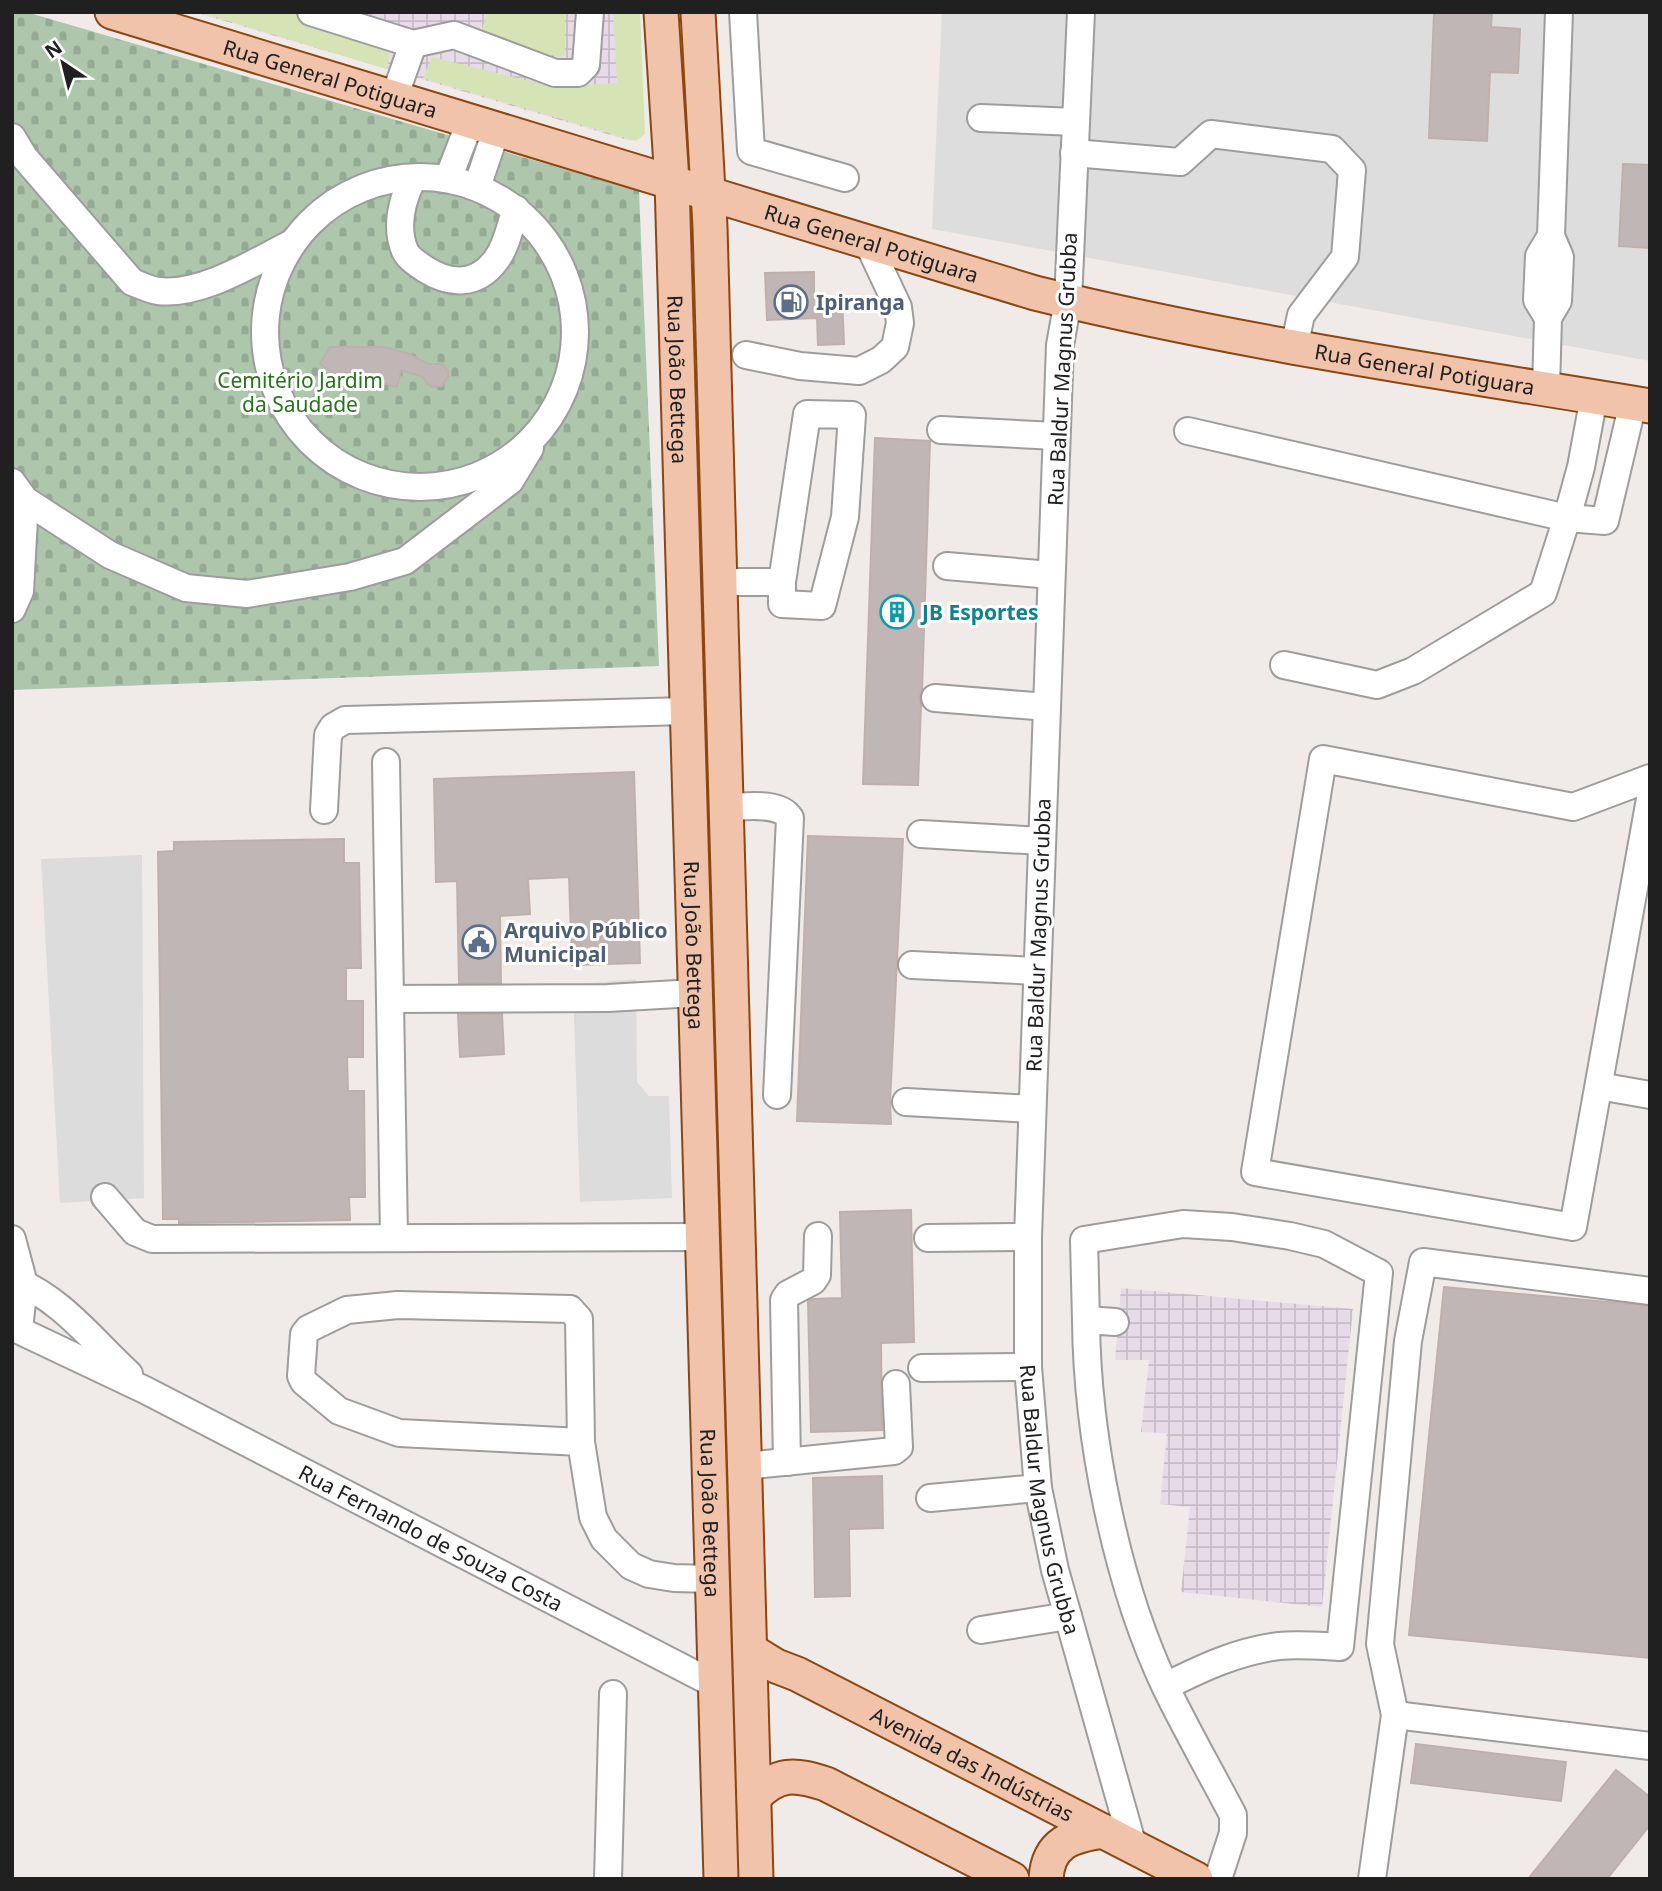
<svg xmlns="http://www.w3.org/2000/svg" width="1662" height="1891" font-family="'Noto Sans',sans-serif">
  <defs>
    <pattern id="industrial-grid" width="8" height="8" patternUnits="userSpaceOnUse" patternTransform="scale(1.75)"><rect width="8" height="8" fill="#e7dbe8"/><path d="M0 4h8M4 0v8" fill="none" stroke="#c6bcc7"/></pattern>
    <pattern id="cemetery-stones" width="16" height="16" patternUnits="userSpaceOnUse" patternTransform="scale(1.75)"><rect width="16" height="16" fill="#adc6ac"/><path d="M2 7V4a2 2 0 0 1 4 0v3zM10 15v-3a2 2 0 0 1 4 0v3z" fill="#95aa94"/></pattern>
  </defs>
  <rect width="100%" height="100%" fill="#f0ebe8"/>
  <path fill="#dedddd" d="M942,12H1650V361L932,229Z"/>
  <path fill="url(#industrial-grid)" d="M194,12H635L641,133L631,141Z
    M1121,1288L1353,1309L1322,1607L1181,1592L1190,1507L1160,1504L1167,1433L1141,1432L1149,1360H1115Z"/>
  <path fill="#d6e3b4" d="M199,12C227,12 256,10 285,12C304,14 380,37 388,53C390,58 388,64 387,69Z
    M487,12H565V55L559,57L481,33Z
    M613,12H640L645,134L636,141L423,78L432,57L538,83L561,86L617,83Z"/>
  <path fill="url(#cemetery-stones)" d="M12,12H26L639,191L659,666L12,690Z"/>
  <path fill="#dcdcdc" d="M142,855L144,1198L60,1203L41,859Z
    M636,979L637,1082L649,1096H669L672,1198L580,1202L573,985Z"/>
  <path fill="#c0b6b5" stroke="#c0b0ac" stroke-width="2" d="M1434,12H1492L1491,27L1520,29L1518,73L1490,72L1487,141L1429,138Z
    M1623,164L1650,165V248L1619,246Z
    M814,272V299L842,298L844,344L818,345L817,318L767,320L765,273Z
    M330,347H385L409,354L428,364H442L448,371V377L442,386L433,387L427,384L423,377L401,370L397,387L374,381L373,390L349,385L351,372L334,374L320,364Z
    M875,438L930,441L922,690L919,697L921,705L918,785L863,784Z
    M634,772L640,963L572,965L569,877L528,879L530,914L500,916L501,983H459L457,881L436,882L434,779Z
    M808,836L903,839L890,1102L891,1124L797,1121Z
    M344,839V863H359L361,968H346V1001H363V1057H347L348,1091H364L365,1197H349L350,1220L179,1223V1219H163L158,852L174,851V842Z
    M458,1014H502L504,1054L460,1057Z
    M911,1210L914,1342L881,1343L882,1430L811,1432L808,1301L813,1299L842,1298L840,1212Z
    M1444,1287L1650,1306V1658L1409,1635Z
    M882,1476L883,1528L849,1529L850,1596L815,1597L813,1478Z
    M1416,1744L1566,1762L1561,1801L1411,1783Z
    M1616,1770L1650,1797V1825L1607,1879H1528Z"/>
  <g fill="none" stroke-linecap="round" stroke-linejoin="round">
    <defs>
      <g id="minor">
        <path d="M311,12L413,44L394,98"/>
        <path d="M743,12L751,151L845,178"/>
        <path id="s1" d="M1081,12L1068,301L1060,345L1028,1237V1367L1038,1488L1055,1570L1133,1846"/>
        <path d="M413,44L454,35L555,73H578L586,65L590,12"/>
        <path d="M981,118L1076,122"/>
        <path d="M12,137L24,157L132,282C140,285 150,290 158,291C201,296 253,263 290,244"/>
        <path d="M1074,153L1180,162L1211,134L1332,149L1352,170L1345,257L1301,315L1294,348"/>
        <circle cx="420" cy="332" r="155"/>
        <path d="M413,178C402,200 395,227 405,251C408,258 419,265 425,269C450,285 477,286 496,260C507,246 510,225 516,209"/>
        <path d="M448,179L465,135L474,122"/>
        <path d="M477,187L497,128"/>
        <path d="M1548,318L1537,300L1539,256L1551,236"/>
        <path d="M746,355L800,366L859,371L881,360L895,347L900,323L898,307L868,243"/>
        <path d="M1546,389L1548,318L1558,301L1560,257L1551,236L1559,12"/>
        <path d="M807,414L852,415L845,517L822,606L782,604V582Z"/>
        <path d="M941,430L1056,436"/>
        <path d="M1188,431L1567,518L1581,467L1594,397"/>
        <path d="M12,482L25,500L110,555L186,588L247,594L350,577L405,561L510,481L530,448"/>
        <path d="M947,566L1051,575"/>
        <path d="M720,582H782"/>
        <path d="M12,609L20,591L25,500"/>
        <path d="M1284,665L1377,685L1413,671L1543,593L1567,518L1605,521L1633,403"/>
        <path d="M935,698L1047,707"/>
        <path d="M386,762L394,1238"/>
        <path d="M1650,778L1573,807L1323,759L1255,1172L1573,1227L1650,799"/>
        <path d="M726,807C745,807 779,801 790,818L777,1095"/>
        <path d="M324,810L328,735L333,727L345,720L687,711"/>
        <path d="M921,834L1042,841"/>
        <path d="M912,965L1037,971"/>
        <path d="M390,999L608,998L695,993"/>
        <path d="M1599,1086L1650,1095"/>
        <path d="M906,1102L1032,1109"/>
        <path d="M105,1197L135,1232L152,1239L702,1237"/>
        <path d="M928,1238L1028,1237"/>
        <path d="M12,1239L24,1284L19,1329"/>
        <path d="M12,1279C61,1298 92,1340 129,1374"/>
        <path d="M1086,1320L1084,1240L1183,1224L1232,1227L1290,1236L1324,1244L1379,1273L1340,1647C1320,1646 1299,1644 1279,1646C1238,1651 1202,1668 1166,1686"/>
        <path d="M1115,1322L1086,1320C1087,1436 1116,1583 1166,1688C1187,1731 1211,1773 1233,1815V1833L1218,1879"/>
        <path id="s2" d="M12,1327L145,1390L716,1685"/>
        <path d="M922,1368L1028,1367"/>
        <path d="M581,1442L399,1433L339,1411L304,1382L301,1376L304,1334L308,1329L347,1310L398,1305L570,1309L579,1319L581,1442L593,1517L604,1539L631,1566L649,1574L674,1578L712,1579"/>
        <path d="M787,1462L784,1300L788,1294L813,1281L817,1275L818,1236"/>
        <path d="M745,1466L894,1451L899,1447L896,1384"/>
        <path d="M930,1498L1038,1488"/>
        <path d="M981,1630L1068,1616"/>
        <path d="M1395,1715L1650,1746"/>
        <path d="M608,1879L613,1694"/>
        <path d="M1372,1879L1395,1715L1380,1644L1408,1341L1423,1262L1650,1291"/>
      </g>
      <g id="major">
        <path id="s3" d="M112,12L1035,293C1238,343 1444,372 1650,406"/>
        <path id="s4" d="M661,12L672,181L721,1879"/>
        <path d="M698,12L710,227L756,1879"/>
        <path id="s5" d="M750,1650L776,1666L797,1674L1196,1879"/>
        <path d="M754,1797C778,1772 795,1774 826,1784L1012,1879"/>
        <path d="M1046,1879C1048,1842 1072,1836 1103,1831"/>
      </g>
    </defs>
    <use href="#minor" stroke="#9d9d9d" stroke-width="30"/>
    <use href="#major" stroke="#8b4711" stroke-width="37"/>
    <use href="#minor" stroke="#fff" stroke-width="26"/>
    <use href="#major" stroke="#f2c3ab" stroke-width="33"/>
  </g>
  <defs>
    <symbol id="fuel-ring" viewBox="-11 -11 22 22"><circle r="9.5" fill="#fff" stroke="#5c6f8a" stroke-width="1.5"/><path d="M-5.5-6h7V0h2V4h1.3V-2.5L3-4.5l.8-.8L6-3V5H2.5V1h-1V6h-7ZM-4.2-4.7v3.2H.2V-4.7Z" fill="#5c6f8a"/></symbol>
    <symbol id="building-ring" viewBox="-11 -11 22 22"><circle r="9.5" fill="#fff" stroke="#0f9aa8" stroke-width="1.5"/><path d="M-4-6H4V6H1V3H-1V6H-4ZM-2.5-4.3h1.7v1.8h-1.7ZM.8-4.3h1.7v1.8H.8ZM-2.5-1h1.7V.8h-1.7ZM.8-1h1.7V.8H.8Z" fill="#0f9aa8"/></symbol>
    <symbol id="civic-ring" viewBox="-11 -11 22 22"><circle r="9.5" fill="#fff" stroke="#5c6f8a" stroke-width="1.5"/><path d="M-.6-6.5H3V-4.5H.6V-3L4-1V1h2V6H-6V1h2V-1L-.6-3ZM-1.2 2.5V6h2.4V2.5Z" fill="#5c6f8a"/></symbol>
  </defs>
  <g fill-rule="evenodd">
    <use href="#fuel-ring" x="772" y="283" width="38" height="38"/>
    <use href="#building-ring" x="878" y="593" width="38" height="38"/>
    <use href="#civic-ring" x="460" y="923" width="38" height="38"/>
  </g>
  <g text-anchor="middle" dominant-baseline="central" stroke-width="6" stroke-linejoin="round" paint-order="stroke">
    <g font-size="21" fill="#202020" stroke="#fff">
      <text stroke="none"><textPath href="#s3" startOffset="228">Rua General Potiguara</textPath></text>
      <text stroke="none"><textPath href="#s3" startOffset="794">Rua General Potiguara</textPath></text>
      <text transform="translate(1062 369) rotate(-87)">Rua Baldur Magnus Grubba</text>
      <text stroke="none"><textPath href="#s3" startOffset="1362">Rua General Potiguara</textPath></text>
      <text stroke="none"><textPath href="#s4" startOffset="368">Rua João Bettega</textPath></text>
      <text transform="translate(1038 935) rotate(-88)">Rua Baldur Magnus Grubba</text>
      <text stroke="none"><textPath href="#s4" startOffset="934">Rua João Bettega</textPath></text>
      <text stroke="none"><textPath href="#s1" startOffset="1491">Rua Baldur Magnus Grubba</textPath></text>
      <text stroke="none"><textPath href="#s4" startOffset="1502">Rua João Bettega</textPath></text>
      <text stroke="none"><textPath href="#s2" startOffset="469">Rua Fernando de Souza Costa</textPath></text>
      <text stroke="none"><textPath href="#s5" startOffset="250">Avenida das Indústrias</textPath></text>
    </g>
    <g font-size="21" font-weight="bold" fill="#4e5e75" stroke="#fff" text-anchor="start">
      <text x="816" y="302">Ipiranga</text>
      <text x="504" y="930">Arquivo Público<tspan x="504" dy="24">Municipal</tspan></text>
    </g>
    <g font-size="21" fill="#267419" stroke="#fff">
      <text x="300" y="380">Cemitério Jardim<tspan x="300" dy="24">da Saudade</tspan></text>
    </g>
    <g font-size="21" font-weight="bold" fill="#0d838f" stroke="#fff" text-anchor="start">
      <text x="922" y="612">JB Esportes</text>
    </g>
  </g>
  <rect width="1662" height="1891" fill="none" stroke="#202020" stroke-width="28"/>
  <g transform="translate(63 63) rotate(325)" stroke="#ffffff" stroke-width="5" paint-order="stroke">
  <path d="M0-5L12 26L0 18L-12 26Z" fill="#202020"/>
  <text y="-10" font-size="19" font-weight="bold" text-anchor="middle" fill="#202020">N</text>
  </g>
</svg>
